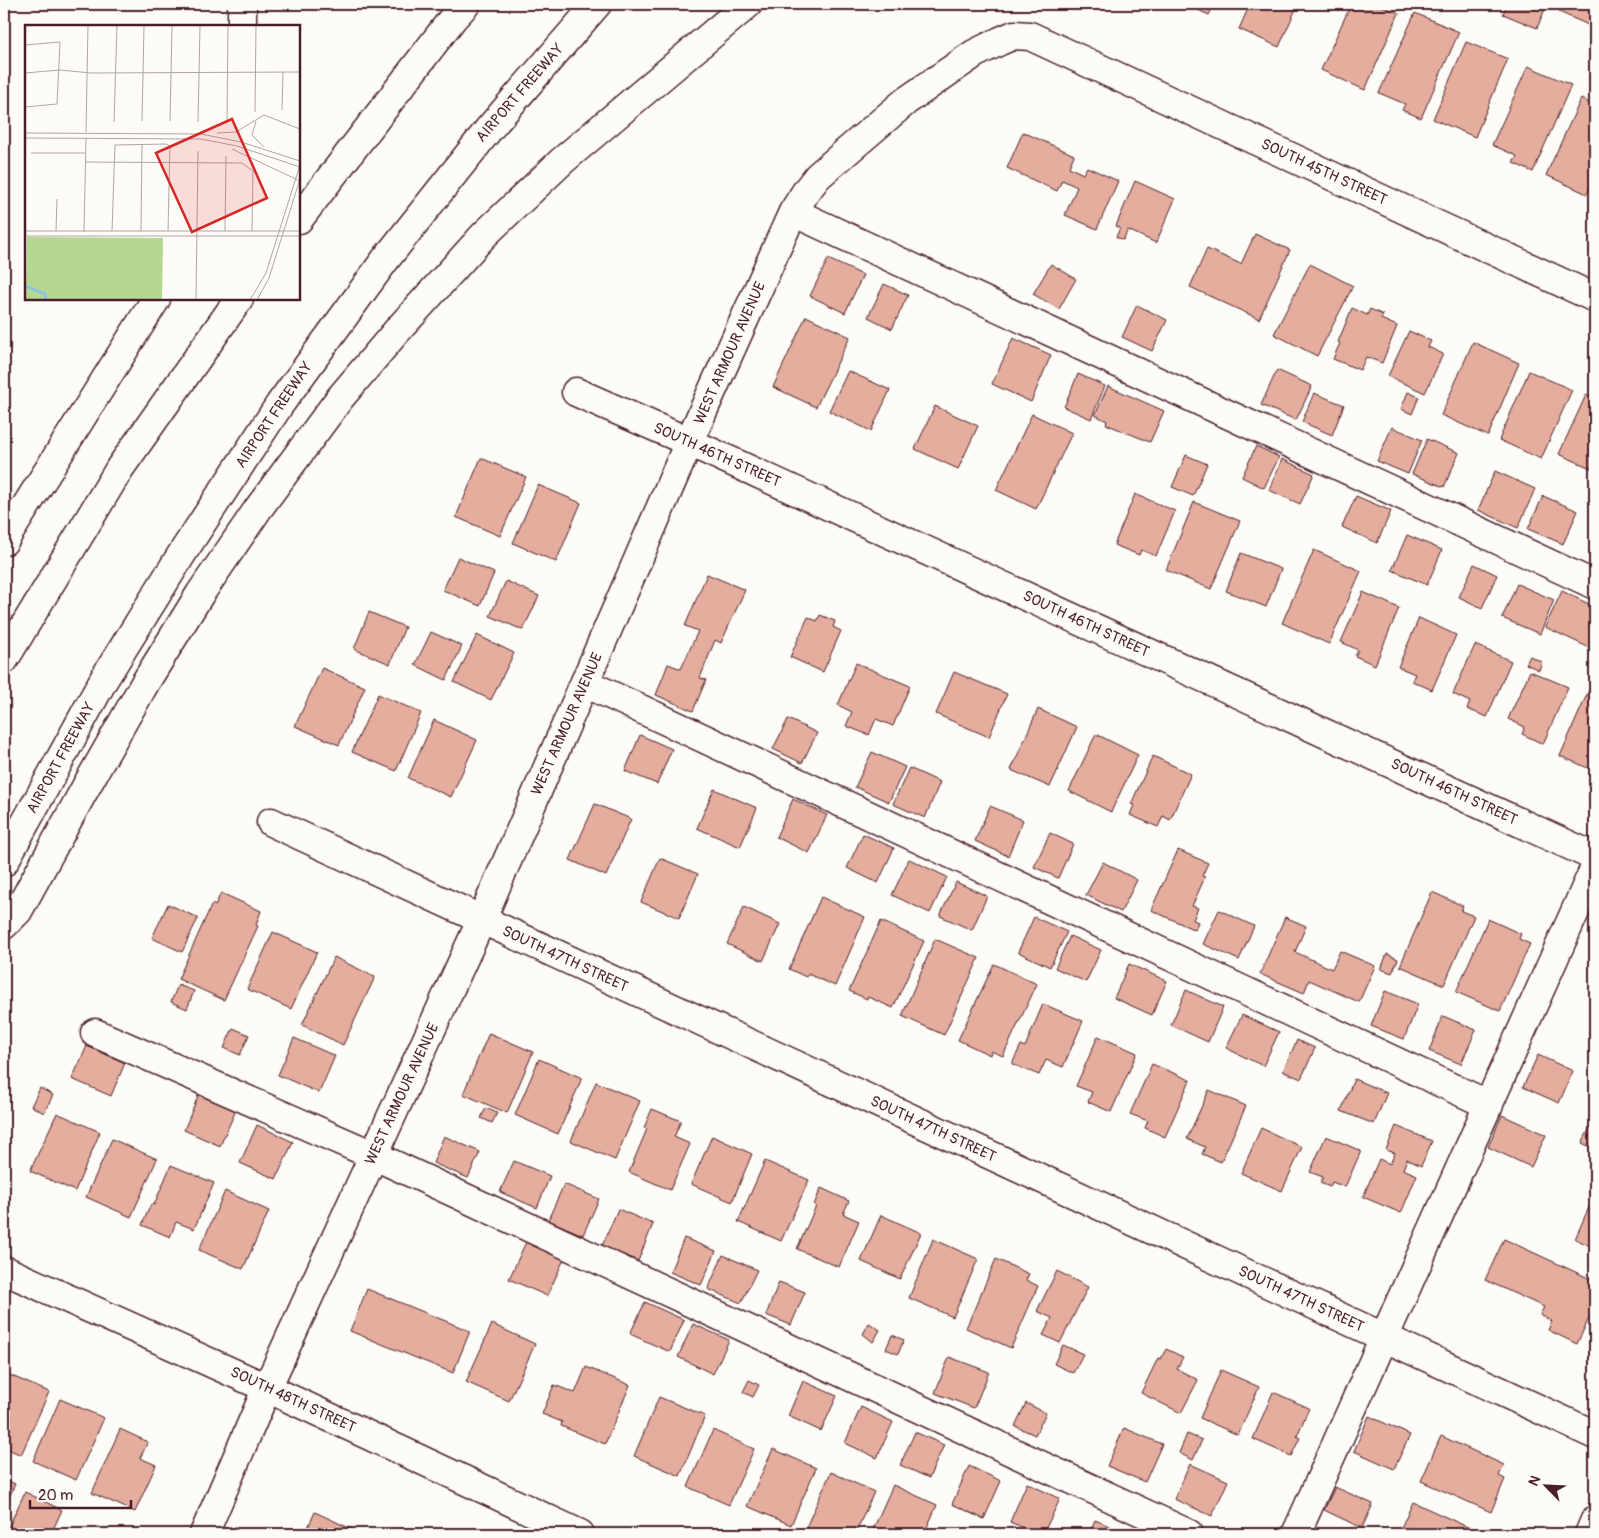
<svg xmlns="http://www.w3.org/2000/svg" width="1599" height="1538" font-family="Pangolin,sans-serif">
  <rect width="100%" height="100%" fill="#fdfcf7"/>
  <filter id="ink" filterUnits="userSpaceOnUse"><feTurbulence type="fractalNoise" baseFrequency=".02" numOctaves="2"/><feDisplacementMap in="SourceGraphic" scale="10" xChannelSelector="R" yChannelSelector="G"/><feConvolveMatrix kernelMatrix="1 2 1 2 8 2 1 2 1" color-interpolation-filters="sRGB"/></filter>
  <g filter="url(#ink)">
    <path fill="#e5ad9d" stroke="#4a1f2b" d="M1185,4H1214L1209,15Z
      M1250,4H1298L1279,47L1239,29Z
      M1351,4H1377L1399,13L1365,90L1321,70Z
      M1507,4H1547L1537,28L1503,14Z
      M1563,4H1595V28L1559,12Z
      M1415,13L1459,32L1421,118L1402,110L1405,104L1379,93Z
      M1466,42L1508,59L1475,137L1433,119Z
      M1528,66L1571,85L1533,172L1513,163L1517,156L1492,145Z
      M1581,99L1595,106V176L1587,194L1546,175Z
      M1023,132L1074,155L1069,167L1083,174L1087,167L1118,181L1097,229L1065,215L1077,187L1062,180L1057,191L1007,168Z
      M1135,181L1175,199L1156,243L1128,230L1123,240L1116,237L1120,228L1116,226Z
      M1255,234L1290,250L1259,319L1190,287L1207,249L1241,264Z
      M828,259L863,275L845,313L810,296Z
      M1051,264L1076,279L1059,309L1033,294Z
      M1310,264L1353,286L1317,356L1274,334Z
      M884,284L908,295L892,329L868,317Z
      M1137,305L1167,320L1152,351L1122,337Z
      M1352,308L1367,315L1370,309L1383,315L1381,319L1397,326L1382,363L1366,357L1360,370L1333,359L1340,343L1338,342Z
      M806,316L850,337L816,407L773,387Z
      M1409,331L1431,341L1428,347L1443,354L1425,393L1388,376Z
      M1013,338L1051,355L1031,402L992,384Z
      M1473,342L1519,363L1488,436L1441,415Z
      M1277,370L1312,386L1296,420L1261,405Z
      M848,371L890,390L871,431L829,411Z
      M1529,371L1572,390L1541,459L1499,440Z
      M1078,374L1105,386L1091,419L1064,407Z
      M1108,386L1164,411L1150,442L1106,424L1107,421L1095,415Z
      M1408,392L1419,397L1412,414L1401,409Z
      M1314,393L1344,405L1332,435L1302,422Z
      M1586,395L1595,399V470L1559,454Z
      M935,406L978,426L958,469L915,449Z
      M1032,414L1072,433L1036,509L996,490Z
      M1392,427L1422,440L1408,474L1377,461Z
      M1427,439L1459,453L1444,487L1412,474Z
      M1256,446L1279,457L1264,488L1242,477Z
      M1186,455L1207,464L1193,496L1172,487Z
      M481,458L526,477L500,536L456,517Z
      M1282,459L1314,474L1300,504L1269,490Z
      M1495,471L1535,489L1518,528L1478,510Z
      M538,485L581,503L556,562L513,543Z
      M1135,494L1175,511L1156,556L1141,550L1139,555L1114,545Z
      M1356,496L1391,511L1377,543L1342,527Z
      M1543,496L1578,511L1563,544L1528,529Z
      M1194,502L1240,521L1211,589L1166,570Z
      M1407,535L1442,550L1427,585L1392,570Z
      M1314,550L1361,571L1329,644L1282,623Z
      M1241,553L1281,569L1266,607L1226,591Z
      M458,557L494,573L480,606L443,590Z
      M1474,564L1497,575L1482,608L1459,597Z
      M707,574L745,590L721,643L715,640L700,678L706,680L693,711L656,695L668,664L681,669L698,631L685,626Z
      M506,581L539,596L523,630L490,616Z
      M1517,584L1554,600L1540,634L1502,618Z
      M1562,591L1595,607V642L1592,649L1545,627Z
      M1363,592L1399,608L1375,665L1355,656L1358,650L1341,642Z
      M369,612L405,627L390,664L354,649Z
      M820,615L835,621L833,627L841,631L823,672L790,657L808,617L817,621Z
      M1419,618L1456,635L1432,690L1412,681L1415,674L1398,667Z
      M431,632L462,646L446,680L415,665Z
      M477,635L514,653L491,700L454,682Z
      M1475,645L1511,661L1487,717L1467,709L1470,702L1453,694Z
      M1530,656L1542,662L1539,670L1526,664Z
      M856,663L910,686L893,726L876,719L869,735L846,726L852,712L838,705Z
      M322,668L365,687L339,745L295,726Z
      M1530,671L1568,687L1543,744L1522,734L1525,727L1508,719Z
      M954,672L1007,694L989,737L936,714Z
      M1592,683L1595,685V771L1560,756Z
      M378,694L421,713L396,771L352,752Z
      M1038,709L1077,727L1050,787L1011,770Z
      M788,719L817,733L802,763L773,749Z
      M434,720L477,740L451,797L408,778Z
      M1096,734L1138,755L1111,812L1069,791Z
      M640,735L672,749L657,784L625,771Z
      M872,752L905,767L889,802L855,787Z
      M1153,756L1191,774L1170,820L1163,816L1158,827L1130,815L1134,805L1131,804Z
      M909,768L940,782L925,818L893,804Z
      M714,789L757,808L740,847L697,828Z
      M793,799L827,815L809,853L776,837Z
      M595,804L631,819L606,876L570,860Z
      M990,806L1023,820L1008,856L975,841Z
      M1050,833L1073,844L1058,878L1034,867Z
      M863,834L894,848L878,883L847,868Z
      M1178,850L1208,863L1202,876L1205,877L1192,906L1198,908L1193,920L1198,922L1195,930L1151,910Z
      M660,858L698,874L679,918L641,902Z
      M909,859L947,877L930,913L892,895Z
      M1103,862L1137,880L1121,912L1086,895Z
      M956,882L987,896L972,930L940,916Z
      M1432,892L1463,906L1461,911L1474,916L1444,985L1400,966Z
      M221,893L261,911L256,925L258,926L224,1000L178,979L212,904L215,906Z
      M821,897L865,917L835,986L808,974L806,977L789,969Z
      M168,904L198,918L182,952L152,938Z
      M744,907L780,924L763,961L727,944Z
      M1219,910L1254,926L1239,960L1203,944Z
      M1034,917L1067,932L1050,967L1018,952Z
      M1285,917L1306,926L1295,952L1332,969L1340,951L1375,966L1359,1002L1309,980L1304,993L1260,974Z
      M1488,919L1521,934L1519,939L1530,944L1500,1011L1456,992Z
      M881,921L924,941L893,1008L868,997L867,999L849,991Z
      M273,932L317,952L291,1009L247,989Z
      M1070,936L1101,950L1086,982L1055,968Z
      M935,939L979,958L944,1035L902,1016Z
      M1387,954L1398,959L1392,973L1381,969Z
      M334,957L375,977L343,1045L302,1025Z
      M994,964L1037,984L1003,1056L991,1051L990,1055L958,1040Z
      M1129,964L1167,981L1152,1015L1114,998Z
      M178,985L194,991L187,1009L171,1002Z
      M1186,990L1223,1007L1208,1042L1171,1025Z
      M1385,991L1418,1004L1404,1039L1371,1026Z
      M1043,1004L1083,1021L1063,1067L1046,1060L1039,1075L1012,1064L1021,1045L1025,1047Z
      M1242,1015L1279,1032L1263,1066L1226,1048Z
      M1443,1016L1476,1030L1461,1064L1429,1051Z
      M233,1028L249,1035L240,1055L224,1048Z
      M489,1033L533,1052L507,1113L463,1094Z
      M1098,1036L1137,1053L1111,1112L1088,1102L1092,1092L1076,1086Z
      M294,1038L335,1056L319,1093L278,1075Z
      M1297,1040L1315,1048L1301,1079L1283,1071Z
      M87,1046L125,1063L111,1096L72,1079Z
      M1538,1055L1573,1071L1559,1103L1523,1087Z
      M539,1059L582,1078L558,1134L515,1115Z
      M1152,1064L1190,1080L1165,1137L1145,1128L1148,1121L1130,1114Z
      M1354,1079L1387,1093L1374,1124L1341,1111Z
      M596,1082L640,1101L615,1160L571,1141Z
      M40,1088L53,1095L44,1113L31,1106Z
      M1209,1090L1246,1106L1221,1162L1202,1154L1205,1147L1187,1139Z
      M199,1094L236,1110L220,1146L184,1130Z
      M486,1108L497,1113L492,1123L481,1118Z
      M652,1109L681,1121L674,1137L690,1144L670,1190L629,1172L647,1129L644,1128Z
      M57,1113L100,1132L75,1191L30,1171Z
      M1502,1115L1546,1135L1531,1167L1488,1147Z
      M1594,1120H1595V1149L1582,1143Z
      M257,1125L293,1142L276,1179L240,1163Z
      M1396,1126L1432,1141L1421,1166L1407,1159L1403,1169L1417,1175L1401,1213L1363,1197L1379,1159L1390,1164L1395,1153L1386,1150Z
      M1261,1128L1302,1147L1282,1191L1241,1173Z
      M444,1136L480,1152L468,1178L433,1163Z
      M712,1136L752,1154L732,1202L691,1184Z
      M1326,1136L1361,1151L1345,1187L1332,1182L1330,1187L1320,1183L1323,1177L1310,1172Z
      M112,1139L157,1159L131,1217L86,1197Z
      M514,1161L550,1176L537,1208L500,1192Z
      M765,1161L809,1180L781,1241L738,1222Z
      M171,1165L214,1183L194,1229L176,1222L170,1237L142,1225L151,1204L154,1205Z
      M1595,1180V1248L1575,1239L1593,1198L1589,1196Z
      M564,1184L599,1199L583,1235L548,1220Z
      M821,1188L849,1201L843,1214L859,1221L839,1267L797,1249L816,1206L814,1205Z
      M225,1191L269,1211L243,1269L199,1250Z
      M618,1209L653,1224L638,1261L602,1246Z
      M881,1215L921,1233L900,1279L861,1261Z
      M684,1238L716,1251L701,1285L670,1272Z
      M933,1239L978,1259L953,1317L909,1298Z
      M1504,1239L1595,1281V1305L1577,1344L1548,1330L1552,1321L1540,1315L1544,1307L1485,1280Z
      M526,1242L564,1259L547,1296L509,1279Z
      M723,1255L757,1270L741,1303L708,1289Z
      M996,1259L1029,1274L1026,1280L1038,1286L1011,1348L966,1328Z
      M1057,1271L1088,1287L1060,1343L1043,1335L1052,1318L1037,1311Z
      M779,1282L805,1292L791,1325L766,1315Z
      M367,1289L470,1331L453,1373L350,1331Z
      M645,1302L684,1320L670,1352L630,1334Z
      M869,1323L880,1330L873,1342L863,1334Z
      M492,1324L535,1344L509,1401L466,1382Z
      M693,1324L729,1340L713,1374L678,1357Z
      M892,1335L904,1340L898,1354L886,1349Z
      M1063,1345L1083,1354L1073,1373L1054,1364Z
      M1166,1349L1183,1357L1177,1369L1198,1380L1181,1413L1141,1393L1158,1358L1161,1359Z
      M949,1357L989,1372L974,1408L935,1393Z
      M586,1367L630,1385L605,1444L561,1426L562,1422L542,1414L554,1385L575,1393Z
      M1221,1370L1259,1387L1238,1435L1200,1418Z
      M5,1373L49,1392L21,1455L4,1447Z
      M749,1380L759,1385L753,1397L743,1392Z
      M803,1381L837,1396L821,1431L788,1416Z
      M1273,1392L1309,1408L1297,1436L1300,1438L1291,1456L1253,1439Z
      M659,1397L705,1416L680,1476L634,1456Z
      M60,1399L104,1418L76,1480L33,1461Z
      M1026,1403L1046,1413L1035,1435L1015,1426Z
      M861,1407L893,1422L877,1458L845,1443Z
      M1369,1416L1410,1435L1394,1469L1354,1451Z
      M1124,1428L1162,1444L1145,1482L1107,1466Z
      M120,1429L148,1442L140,1458L156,1465L135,1512L92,1493Z
      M713,1430L754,1449L729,1505L688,1487Z
      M915,1432L944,1445L929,1478L900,1465Z
      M1187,1434L1202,1440L1193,1460L1179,1453Z
      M1441,1436L1504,1465L1499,1476L1505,1479L1491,1512L1421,1481Z
      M773,1449L816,1468L791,1525L747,1506Z
      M1190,1464L1228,1481L1212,1516L1174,1499Z
      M969,1466L1001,1481L984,1519L952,1504Z
      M831,1472L874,1492L855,1534H803Z
      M4,1479L15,1484L4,1509Z
      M1027,1483L1060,1499L1043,1534H1038L1010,1522Z
      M893,1485L937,1505L924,1534H871Z
      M1335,1487L1373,1504L1362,1528L1324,1510Z
      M25,1492L62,1510L51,1534H20L8,1528Z
      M1413,1502L1474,1530L1472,1534H1398Z
      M315,1512L362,1534H305Z
      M1095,1520L1126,1533L1125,1534H1089Z"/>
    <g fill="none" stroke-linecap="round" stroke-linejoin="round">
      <defs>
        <path id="minor" d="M793,212L1595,585
          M576,392L689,442L1595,857
          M585,683L1489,1105
          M271,822L1595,1435
          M95,1033L373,1155L1189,1534
          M4,1270L267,1388L580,1534
          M204,1534L267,1388L481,921L689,442L793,212L807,190L818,176L906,101L974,54L1000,41L1014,35L1030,36L1595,298
          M1296,1534L1595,867"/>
        <path id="major" d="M1589,1534L1595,1520"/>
        <path id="highway" d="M242,4V26
          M299,219L453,18L466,4
          M4,541L156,299
          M4,660L120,468L239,299
          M4,862L104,679L183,552L280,404L385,260L489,129L597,4
          M4,925L18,911L87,785L145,683L200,594L258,509L340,398L396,332L484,235L562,161L748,4"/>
      </defs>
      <use href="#minor" stroke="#4a1f2b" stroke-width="31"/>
      <use href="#major" stroke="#4a1f2b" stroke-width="31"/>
      <use href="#highway" stroke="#4a1f2b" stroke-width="31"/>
      <use href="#minor" stroke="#fdfcf7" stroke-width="28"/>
      <use href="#major" stroke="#fdfcf7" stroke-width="28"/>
      <use href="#highway" stroke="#fdfcf7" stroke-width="28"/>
    </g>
  </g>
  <g text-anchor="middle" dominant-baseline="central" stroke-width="4" stroke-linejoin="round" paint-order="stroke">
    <g font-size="15" fill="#4a1f2b" stroke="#fdfcf7">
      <text transform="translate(520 93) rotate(-49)">AIRPORT FREEWAY</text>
      <text transform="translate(1324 172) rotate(25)">SOUTH 45TH STREET</text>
      <text transform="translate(730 353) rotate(-66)">WEST ARMOUR AVENUE</text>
      <text transform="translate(274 415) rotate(-56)">AIRPORT FREEWAY</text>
      <text transform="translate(717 455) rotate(24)">SOUTH 46TH STREET</text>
      <text transform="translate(1086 624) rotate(25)">SOUTH 46TH STREET</text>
      <text transform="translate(567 724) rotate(-66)">WEST ARMOUR AVENUE</text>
      <text transform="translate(61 758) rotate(-61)">AIRPORT FREEWAY</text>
      <text transform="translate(1454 792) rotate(25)">SOUTH 46TH STREET</text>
      <text transform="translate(565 959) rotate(25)">SOUTH 47TH STREET</text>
      <text transform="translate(402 1094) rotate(-65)">WEST ARMOUR AVENUE</text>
      <text transform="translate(933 1129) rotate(25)">SOUTH 47TH STREET</text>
      <text transform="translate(1301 1299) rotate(25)">SOUTH 47TH STREET</text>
      <text transform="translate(293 1400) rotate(25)">SOUTH 48TH STREET</text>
    </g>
  </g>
  <g transform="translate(25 25)">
    <rect width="275" height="275" fill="#fdfcf7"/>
    <path d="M2,212L138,213L137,275H1Z" fill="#b4d792"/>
    <path fill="none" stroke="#8ac0e8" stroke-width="2.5" d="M0,261L20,269L21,275"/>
    <path fill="none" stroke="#b5a4a5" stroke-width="1" d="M0,20L35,17L32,79L0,82M0,48L35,45L66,48L275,47M257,85L258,47M230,87L231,0M117,96L119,0M145,96L147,0M202,96L203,0M231,96L227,110L239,122M89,97L92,0M173,97L175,0M61,107L63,0M0,108L176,109L216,117L275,136M192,108L211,107L239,90L275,104M0,113L176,114L212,121L275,142M207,124L275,156M6,128H60M60,137L217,138L228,146L227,206M0,206H275M31,206L32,174M87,206L90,120L141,119L145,121L143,206M116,206L117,119M200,206L201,131M59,207L61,113M0,211H275M171,275L173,126M225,275L241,248L275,140M232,275L244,253L275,154"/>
    <path fill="#d62828" fill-opacity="0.15" stroke="#d62828" stroke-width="2.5" d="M207,94L242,173L167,207L131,128Z"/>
    <rect width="275" height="275" fill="none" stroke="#4a1f2b" stroke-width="2.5"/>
  </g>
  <rect width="1599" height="1538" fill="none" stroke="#fdfcf7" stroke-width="20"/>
  <rect x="10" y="10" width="1579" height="1518" fill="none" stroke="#4a1f2b" stroke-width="2" filter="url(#ink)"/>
  <g transform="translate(1546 1486) rotate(294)" stroke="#fdfcf7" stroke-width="4" paint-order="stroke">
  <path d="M0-4L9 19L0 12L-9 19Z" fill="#4a1f2b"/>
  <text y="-8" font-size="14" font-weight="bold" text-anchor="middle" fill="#4a1f2b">N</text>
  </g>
  <path d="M30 1500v8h101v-8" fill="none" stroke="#4a1f2b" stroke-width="2.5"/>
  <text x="38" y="1500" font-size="15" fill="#4a1f2b" stroke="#fdfcf7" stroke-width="4" paint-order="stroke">20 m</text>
</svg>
